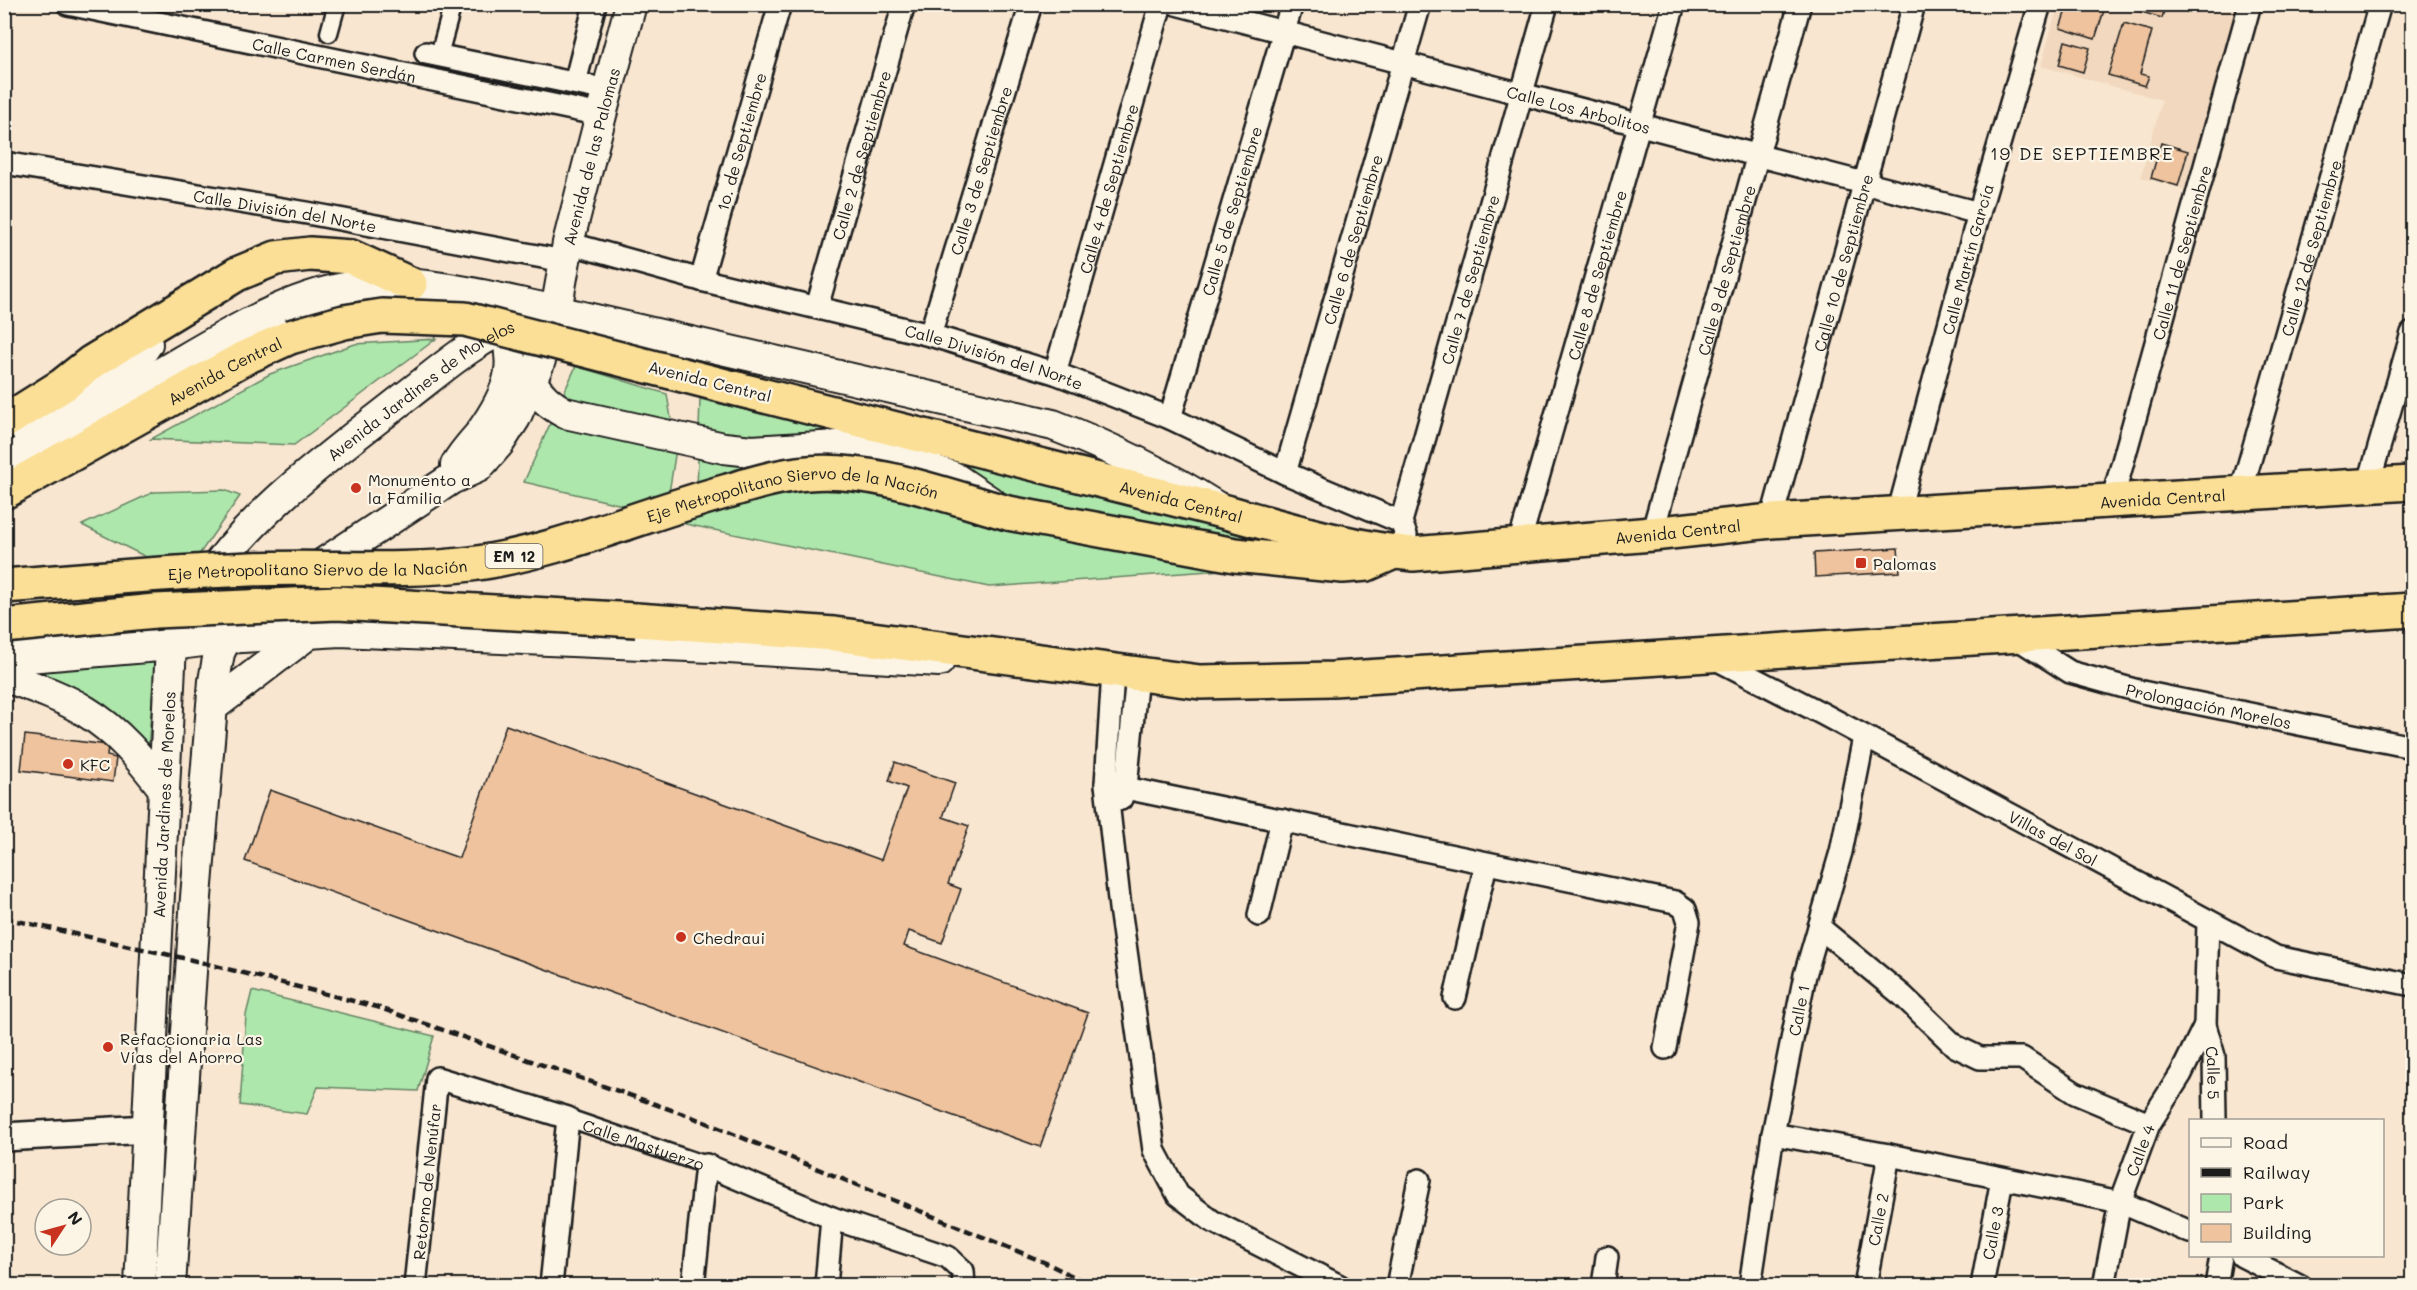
<svg xmlns="http://www.w3.org/2000/svg" width="2417" height="1290" font-family="Mali,sans-serif">
  <rect width="100%" height="100%" fill="#f8e6d0"/>
  <filter id="ink" filterUnits="userSpaceOnUse"><feTurbulence type="fractalNoise" baseFrequency=".0167" numOctaves="2"/><feDisplacementMap in="SourceGraphic" scale="12" xChannelSelector="R" yChannelSelector="G"/><feConvolveMatrix kernelMatrix="1 2 1 2 8 2 1 2 1" color-interpolation-filters="sRGB"/></filter>
  <g filter="url(#ink)">
    <path fill="#f1d8be" d="M2058,5H2238L2186,190L2141,177L2162,100L2041,66Z"/>
    <path fill="#aee7ac" stroke="#658264" stroke-width="1.5" d="M436,339L294,445L151,439L270,374L355,344Z
      M576,366L667,394L676,449L669,493L661,514L524,482Z
      M700,399L1129,502L1334,562L989,587L685,524L697,490Z
      M224,490L240,496L184,576L82,525L154,492Z
      M156,652L148,749L5,674Z
      M252,991L434,1036L418,1091L318,1087L307,1114L240,1105L246,1015Z"/>
    <path fill="#eec39e" stroke="#1c1c1c" stroke-width="1.5" d="M2068,4H2106L2095,39L2060,28Z
      M2129,4H2166L2162,18L2128,8Z
      M2124,23L2152,31L2140,74L2149,76L2145,86L2108,75Z
      M2065,41L2090,48L2083,72L2059,65Z
      M2161,143L2188,151L2178,186L2151,178Z
      M1898,548L1900,572L1815,577L1814,553Z
      M506,725L881,860L907,788L889,781L895,762L955,783L943,817L969,826L948,884L961,889L942,943L909,931L904,946L1088,1013L1040,1147L245,861L270,790L459,858Z
      M25,735L108,745L107,756L116,758L113,782L21,770Z"/>
    <g fill="none" stroke-linecap="round" stroke-linejoin="round">
      <defs>
        <g id="pedestrian">
          <path d="M329,33L337,4"/>
          <path d="M439,55L453,4"/>
          <path id="s1" d="M568,1118L706,1165"/>
        </g>
        <g id="minor">
          <path id="s2" d="M68,4L601,115"/>
          <path id="s3" d="M1176,4L1979,213"/>
          <path d="M426,53L607,90"/>
          <path d="M575,83L595,4"/>
          <path id="s4" d="M4,163L307,213L564,261"/>
          <path id="s5" d="M568,243L701,280L930,335L1055,373L1170,418L1285,473L1401,522"/>
          <path id="s6" d="M701,280L780,4"/>
          <path id="s7" d="M817,307L904,4"/>
          <path id="s8" d="M930,335L1031,4"/>
          <path id="s9" d="M1055,373L1161,4"/>
          <path id="s10" d="M1170,418L1292,4"/>
          <path id="s11" d="M1285,473L1420,4"/>
          <path d="M2368,486L2412,333"/>
          <path id="s12" d="M2241,492L2380,4"/>
          <path id="s13" d="M2112,501L2250,4"/>
          <path id="s14" d="M1898,514L1979,213L2040,4"/>
          <path id="s15" d="M1771,521L1914,4"/>
          <path id="s16" d="M1652,534L1800,4"/>
          <path id="s17" d="M1406,535L1401,522L1547,4"/>
          <path id="s18" d="M1519,544L1674,4"/>
          <path id="s19" d="M2015,637L2070,672L2142,692L2412,747"/>
          <path id="s20" d="M1712,657L1821,713L2276,957L2412,985"/>
          <path d="M1113,672L1106,784L1120,908L1154,1150L1178,1195L1212,1221L1340,1286"/>
          <path d="M1106,784L1675,902L1685,909L1689,922L1665,1048"/>
          <path d="M1121,799L1126,787L1137,675"/>
          <path d="M1259,915L1282,820"/>
          <path id="s21" d="M2208,921L2205,1025L2214,1056L2215,1120"/>
          <path d="M1819,927L1903,996L1955,1046L1980,1058H2022L2075,1093L2149,1124"/>
          <path d="M1455,998L1486,864"/>
          <path d="M1773,1134L1889,1155L2120,1202L2190,1232"/>
          <path d="M2242,1256L2301,1286"/>
          <path id="s22" d="M415,1286L437,1078L568,1118L551,1286"/>
          <path d="M693,1286L706,1165L832,1218L948,1257L963,1271L964,1286"/>
          <path d="M826,1286L832,1218"/>
          <path d="M1397,1286L1419,1180"/>
          <path d="M1603,1286L1607,1257"/>
          <path id="s23" d="M1750,1286L1773,1134L1805,975L1841,852L1864,737"/>
          <path id="s24" d="M1865,1286L1889,1155"/>
          <path id="s25" d="M1982,1286L2002,1179"/>
          <path id="s26" d="M2104,1286L2120,1202L2149,1124L2181,1074L2205,1025"/>
          <path d="M2216,1286L2221,1256"/>
        </g>
        <path id="tertiary" d="M4,1137L148,1129"/>
        <g id="secondary">
          <path d="M531,381C540,396 549,404 565,413L724,448L752,451L838,446L906,461L953,477L993,504"/>
          <path d="M25,428L133,365L147,344"/>
          <path d="M4,461C58,433 111,402 163,372C228,334 294,291 371,284C429,280 499,299 556,311L1053,425C1110,447 1163,473 1215,506"/>
          <path d="M456,465C462,454 471,444 479,435C511,391 523,359 495,310"/>
          <path d="M4,659L171,645L226,638L340,631L712,647L939,661"/>
          <path d="M4,676C31,686 61,696 85,711C118,731 141,759 164,789"/>
          <path d="M212,707L309,633L306,630"/>
          <path id="s27" d="M140,1286L171,645C181,626 191,604 203,585C255,508 333,454 405,397C441,370 476,337 519,323"/>
          <path id="s28" d="M170,1286L196,897L214,681L219,653L226,638L239,626L297,581L451,479L478,467L499,443L515,418L539,363L556,311L568,243L601,115L631,4"/>
        </g>
        <g id="trunk">
          <path id="s29" d="M737,389L1222,511C1285,528 1349,548 1413,554L1652,534L1771,521L2412,483"/>
          <path id="s30" d="M4,492L244,358L290,337"/>
          <path d="M636,620L834,634L1200,682L1333,679L2412,610"/>
        </g>
        <path id="motorway" d="M4,422L63,385L92,362L237,274L276,258L310,254L351,257L410,284
          M1008,513L1235,555L1343,566L1367,564L1394,552"/>
      </defs>
      <use href="#pedestrian" stroke="#1c1c1c" stroke-width="21"/>
      <use href="#minor" stroke="#1c1c1c" stroke-width="26"/>
      <use href="#tertiary" stroke="#1c1c1c" stroke-width="32"/>
      <use href="#secondary" stroke="#1c1c1c" stroke-width="34"/>
      <use href="#trunk" stroke="#1c1c1c" stroke-width="38"/>
      <use href="#motorway" stroke="#1c1c1c" stroke-width="38"/>
      <use href="#pedestrian" stroke="#fcf5e5" stroke-width="16"/>
      <use href="#minor" stroke="#fcf5e5" stroke-width="21"/>
      <use href="#tertiary" stroke="#fcf5e5" stroke-width="27"/>
      <use href="#secondary" stroke="#fcf5e5" stroke-width="30"/>
      <use href="#trunk" stroke="#fbdf96" stroke-width="33"/>
      <use href="#motorway" stroke="#fbdf96" stroke-width="33"/>
      <path stroke="#1c1c1c" stroke-width="4.5" stroke-dasharray="9 4.5" stroke-linecap="butt" d="M4,918L192,960L377,1007L692,1117L1046,1263L1093,1286"/>
      <defs>
        <path id="trunk-bridge" d="M290,337L344,322L382,316L465,319L737,389
          M4,626L155,611L337,603L636,620"/>
        <g id="motorway-bridge">
          <path id="s31" d="M4,586C86,580 169,572 250,569C324,566 398,573 471,564C559,552 643,514 728,491C754,483 781,475 808,473C872,467 946,496 1008,513"/>
        </g>
      </defs>
      <use href="#trunk-bridge" stroke="#1c1c1c" stroke-width="38" stroke-linecap="butt"/>
      <use href="#motorway-bridge" stroke="#1c1c1c" stroke-width="38" stroke-linecap="butt"/>
      <use href="#trunk-bridge" stroke="#fbdf96" stroke-width="33"/>
      <use href="#motorway-bridge" stroke="#fbdf96" stroke-width="33"/>
    </g>
  </g>
  <g fill="#c8321e" stroke="#fcf5e5" stroke-width="2">
    <circle cx="356" cy="488" r="6"/>
    <rect x="1855" y="557" width="12" height="12" rx="3"/>
    <circle cx="68" cy="764" r="6"/>
    <circle cx="681" cy="937" r="6"/>
    <circle cx="108" cy="1047" r="6"/>
  </g>
  <g text-anchor="middle" dominant-baseline="central" stroke-width="4.5" stroke-linejoin="round" paint-order="stroke">
    <rect fill="#fcf5e5" stroke="#5f5d58" stroke-width="1.5" x="485.5" y="544" width="57" height="24" rx="4.5"/>
    <g font-size="15" font-weight="bold" fill="#1c1c1c">
      <text x="514" y="556">EM 12</text>
    </g>
    <g font-size="16" fill="#1c1c1c" stroke="#fcf5e5">
      <text stroke="none"><textPath href="#s2" startOffset="272">Calle Carmen Serdán</textPath></text>
      <text stroke="none"><textPath href="#s3" startOffset="416">Calle Los Arbolitos</textPath></text>
      <text stroke="none"><textPath href="#s6" startOffset="144">1o. de Septiembre</textPath></text>
      <text stroke="none"><textPath href="#s7" startOffset="158">Calle 2 de Septiembre</textPath></text>
      <text stroke="none"><textPath href="#s28" startOffset="1292">Avenida de las Palomas</textPath></text>
      <text stroke="none"><textPath href="#s8" startOffset="172">Calle 3 de Septiembre</textPath></text>
      <text stroke="none"><textPath href="#s9" startOffset="192">Calle 4 de Septiembre</textPath></text>
      <text stroke="none"><textPath href="#s4" startOffset="285">Calle División del Norte</textPath></text>
      <text stroke="none"><textPath href="#s10" startOffset="216">Calle 5 de Septiembre</textPath></text>
      <text stroke="none"><textPath href="#s11" startOffset="243">Calle 6 de Septiembre</textPath></text>
      <text stroke="none"><textPath href="#s12" startOffset="254">Calle 12 de Septiembre</textPath></text>
      <text stroke="none"><textPath href="#s13" startOffset="258">Calle 11 de Septiembre</textPath></text>
      <text stroke="none"><textPath href="#s14" startOffset="264">Calle Martín García</textPath></text>
      <text stroke="none"><textPath href="#s15" startOffset="268">Calle 10 de Septiembre</textPath></text>
      <text stroke="none"><textPath href="#s16" startOffset="274">Calle 9 de Septiembre</textPath></text>
      <text stroke="none"><textPath href="#s18" startOffset="280">Calle 8 de Septiembre</textPath></text>
      <text stroke="none"><textPath href="#s17" startOffset="266">Calle 7 de Septiembre</textPath></text>
      <text stroke="none"><textPath href="#s5" startOffset="441">Calle División del Norte</textPath></text>
      <text stroke="none"><textPath href="#s30" startOffset="252">Avenida Central</textPath></text>
      <text transform="translate(710 381) rotate(14)">Avenida Central</text>
      <text stroke="none"><textPath href="#s27" startOffset="1004">Avenida Jardines de Morelos</textPath></text>
      <text stroke="none"><textPath href="#s29" startOffset="1448">Avenida Central</textPath></text>
      <text stroke="none"><textPath href="#s29" startOffset="458">Avenida Central</textPath></text>
      <text stroke="none"><textPath href="#s31" startOffset="800">Eje Metropolitano Siervo de la Nación</textPath></text>
      <text stroke="none"><textPath href="#s29" startOffset="962">Avenida Central</textPath></text>
      <text stroke="none"><textPath href="#s31" startOffset="314">Eje Metropolitano Siervo de la Nación</textPath></text>
      <text stroke="none"><textPath href="#s19" startOffset="208">Prolongación Morelos</textPath></text>
      <text stroke="none"><textPath href="#s27" startOffset="482">Avenida Jardines de Morelos</textPath></text>
      <text stroke="none"><textPath href="#s20" startOffset="386">Villas del Sol</textPath></text>
      <text stroke="none"><textPath href="#s23" startOffset="280">Calle 1</textPath></text>
      <text stroke="none"><textPath href="#s21" startOffset="153">Calle 5</textPath></text>
      <text stroke="none"><textPath href="#s1" startOffset="80">Calle Mastuerzo</textPath></text>
      <text stroke="none"><textPath href="#s26" startOffset="141">Calle 4</textPath></text>
      <text stroke="none"><textPath href="#s22" startOffset="105">Retorno de Nenúfar</textPath></text>
      <text stroke="none"><textPath href="#s24" startOffset="68">Calle 2</textPath></text>
      <text stroke="none"><textPath href="#s25" startOffset="54">Calle 3</textPath></text>
    </g>
    <g font-size="16" fill="#1c1c1c" stroke="#fcf5e5" text-anchor="start">
      <text x="368" y="479">Monumento a<tspan x="368" dy="18">la Familia</tspan></text>
      <text x="1873" y="563">Palomas</text>
      <text x="80" y="764">KFC</text>
      <text x="693" y="937">Chedraui</text>
      <text x="120" y="1038">Refaccionaria Las<tspan x="120" dy="18">Vías del Ahorro</tspan></text>
    </g>
    <g font-size="18" letter-spacing="1.5" fill="#1c1c1c" stroke="#fcf5e5">
      <text x="2082" y="153">19 DE SEPTIEMBRE</text>
    </g>
  </g>
  <rect width="2417" height="1290" fill="none" stroke="#fcf5e5" stroke-width="24"/>
  <rect x="12" y="12" width="2393" height="1266" fill="none" stroke="#1c1c1c" stroke-width="2" filter="url(#ink)"/>
  <rect x="2189" y="1119" width="195" height="138" fill="#fcf5e5" stroke="#a29e95" stroke-width="1.5"/>
  <rect x="2201" y="1138" width="30" height="9" fill="#fcf5e5" stroke="#a29e95" stroke-width="1.5"/>
  <text x="2243" y="1149" font-size="18" fill="#1c1c1c">Road</text>
  <rect x="2201" y="1168" width="30" height="9" fill="#1c1c1c" stroke="#a29e95" stroke-width="1.5"/>
  <text x="2243" y="1179" font-size="18" fill="#1c1c1c">Railway</text>
  <rect x="2201" y="1194" width="30" height="18" fill="#aee7ac" stroke="#a29e95" stroke-width="1.5"/>
  <text x="2243" y="1209" font-size="18" fill="#1c1c1c">Park</text>
  <rect x="2201" y="1224" width="30" height="18" fill="#eec39e" stroke="#a29e95" stroke-width="1.5"/>
  <text x="2243" y="1239" font-size="18" fill="#1c1c1c">Building</text>
  <g transform="translate(63 1227) rotate(54)"><circle r="28" fill="#fcf5e5" stroke="#a29e95" stroke-width="1.5"/>
  <path d="M0-4.5L10 22L0 15L-10 22Z" fill="#c8321e"/>
  <text y="-9" font-size="16" font-weight="bold" text-anchor="middle" fill="#1c1c1c">N</text>
  </g>
</svg>
